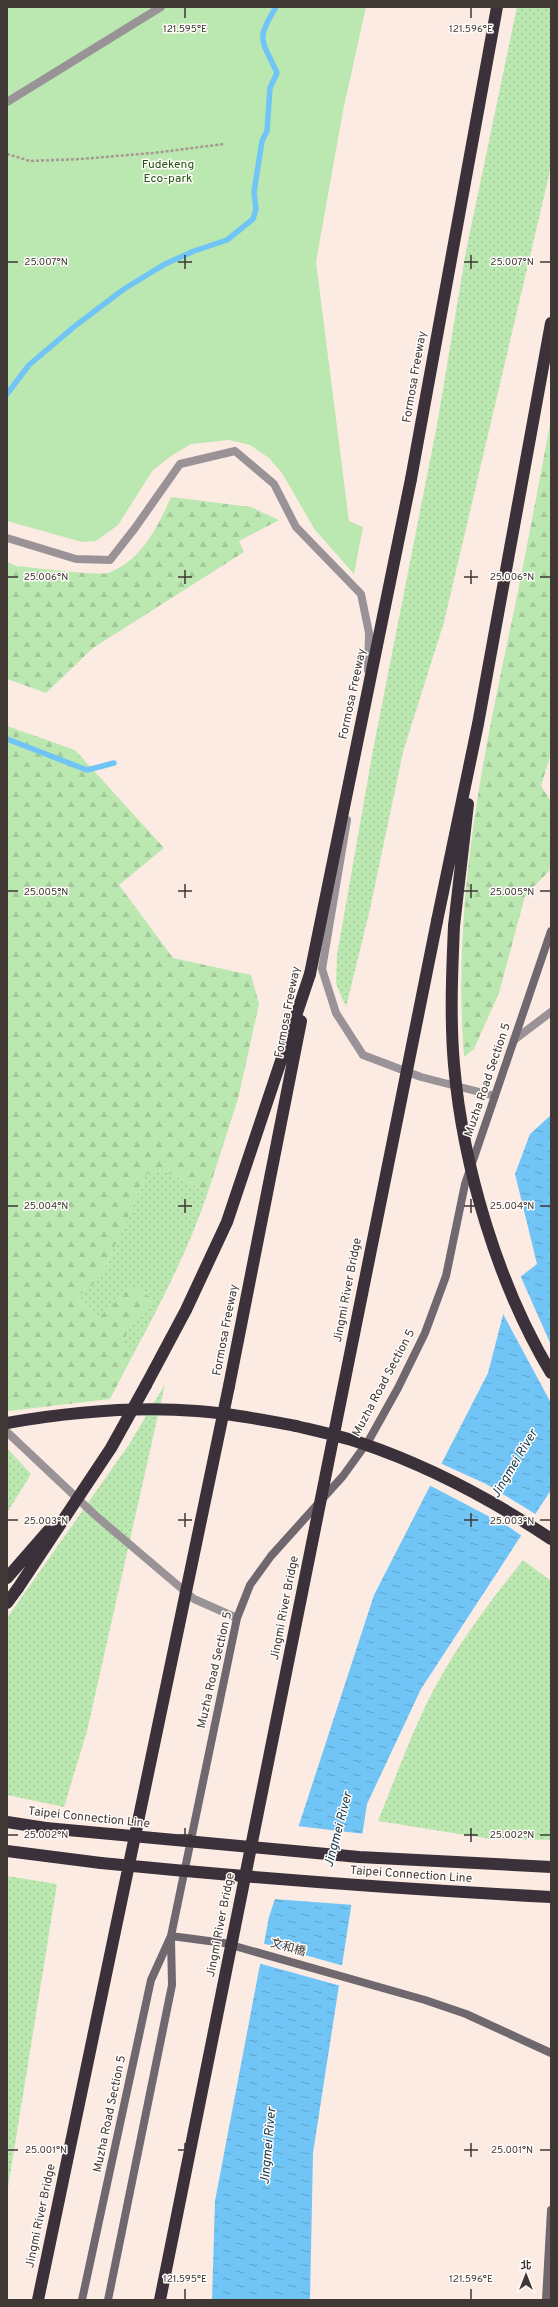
<svg xmlns="http://www.w3.org/2000/svg" width="558" height="2307" font-family="Overpass,'Noto Sans TC',sans-serif">
  <defs>
    <pattern id="grass-dots" width="8" height="8" patternUnits="userSpaceOnUse"><rect width="8" height="8" fill="#bbe7b1"/><path d="M2 2h.1M6 6h.1" fill="none" stroke="#a2c799" stroke-width="1.8" stroke-linecap="round"/></pattern>
    <pattern id="forest-firs" width="22" height="20" patternUnits="userSpaceOnUse"><rect width="22" height="20" fill="#bbe7b1"/><path d="M5 1l3.5 6h-7zM16 11l3.5 6h-7z" fill="#a2c799"/></pattern>
    <pattern id="water-ripples" width="26" height="14" patternUnits="userSpaceOnUse"><rect width="26" height="14" fill="#71c5f6"/><path d="M2 4q2-2 4 0t4 0M15 11q2-2 4 0t4 0" fill="none" stroke="#5ea1c8"/></pattern>
  </defs>
  <rect width="100%" height="100%" fill="#fcebe3"/>
  <path fill="url(#grass-dots)" d="M517,7H551V167L444,622L403,752L370,909L346,1007L336,984L337,955L373,750L437,425L466,251Z
    M162,1170L208,1192C189,1248 163,1299 135,1351L122,1344L127,1332L153,1298L112,1307L99,1317L76,1298L100,1279L147,1174Z
    M165,1384L87,1731L64,1807L7,1795V1618L130,1443Z
    M7,1448L31,1474L7,1513Z
    M523,1560L551,1581V1840L491,1839L378,1821C399,1769 418,1714 447,1666C469,1629 496,1594 523,1560Z
    M7,1876L57,1884L7,2194Z"/>
  <path fill="url(#forest-firs)" d="M551,419V753L541,786L551,801V869L525,896L499,993L474,1049L464,1057C452,903 482,761 514,611C527,547 539,483 551,419Z
    M171,497L251,507L279,520L239,541L244,552L93,648L46,693L7,679V562L16,566C30,567 99,576 108,573C141,561 158,527 171,497Z
    M7,726L75,750L164,848L119,885L173,958L251,975L259,1004L238,1099L208,1192L162,1170L147,1174L100,1279L76,1298L99,1317L132,1286L153,1299L127,1332L123,1344L135,1351L110,1399L9,1411L7,1410Z"/>
  <path fill="#bbe7b1" d="M7,7H366L343,111L316,262L349,521L363,527L354,574L315,530L282,473L269,458L250,445L229,440L191,444L171,456L153,470L118,525L96,541L82,542L7,521Z"/>
  <path fill="url(#water-ripples)" d="M551,1115V1490L421,1689L367,1804L313,2153L310,2300H212L215,2201L269,1917L374,1595L488,1373L511,1284L537,1264L515,1174L530,1134Z"/>
  <path fill="#fcebe3" d="M520,1275L551,1345V1403L502,1312L509,1283Z
    M440,1463L486,1484L537,1515L522,1536L509,1527L429,1485Z
    M297,1826L365,1834L354,1905L273,1899Z
    M262,1943L344,1966L341,1986L258,1963Z"/>
  <g fill="none" stroke-linecap="round" stroke-linejoin="round">
    <path stroke="#71c5f6" stroke-width="5.5" d="M7,394L29,365L75,326L124,289L165,264L194,251L227,240L253,219L256,209L254,192L262,141L267,131L270,88L277,73C262,39 255,41 276,7
      M7,739L87,770L114,763"/>
    <path stroke="#a69993" stroke-width="2.5" stroke-dasharray="3 2" stroke-linecap="butt" d="M7,154L30,161L81,159L153,153L224,144"/>
    <path stroke="#999398" stroke-width="8" d="M7,102L161,7
      M514,1040L551,1012
      M7,1432L95,1515L194,1599L237,1618"/>
    <path stroke="#999398" stroke-width="8" d="M7,538L76,559L110,560L135,528L180,464L235,451L274,484L296,527L361,594L369,633L368,670
      M347,820L322,969L336,1013L363,1055L421,1077L495,1096"/>
    <path stroke="#70686f" stroke-width="8" d="M171,1936L224,1943L425,2000L466,2014L551,2053
      M82,2300L151,1980L171,1936L237,1618L250,1585L271,1556L343,1476L369,1440L398,1388L425,1333L446,1276L465,1184L551,931
      M108,2300L172,1985L171,1939
      M546,2300L551,2210"/>
    <path stroke="#3b313a" stroke-width="12" d="M411,479L497,7
      M437,921L478,724L551,323
      M454,926L468,804
      M146,1385L186,1310L227,1222L310,974
      M229,1386L301,1021
      M7,1423C70,1412 133,1406 197,1411C230,1413 263,1420 296,1426
      M7,1603L18,1588
      M7,1822L46,1828
      M7,1851L101,1863"/>
    <path stroke="#3b313a" stroke-width="12" d="M454,926C452,972 450,1018 454,1065C463,1167 498,1285 551,1373
      M310,974L411,479
      M296,1426C317,1431 340,1436 361,1443C429,1466 491,1499 551,1539
      M7,1578L48,1531
      M18,1588L111,1448L146,1385
      M46,1828L359,1857L551,1867
      M101,1863C251,1878 401,1889 551,1897
      M38,2300L229,1386
      M160,2300L437,921"/>
  </g>
  <path fill="none" stroke="#3f3835" stroke-width="1.5" d="M185,8V18M471,8V18M185,255V269M471,255V269M8,262H18M178,262H192M464,262H478M540,262H550M185,570V584M471,570V584M8,577H18M178,577H192M464,577H478M540,577H550M185,884V898M471,884V898M8,891H18M178,891H192M464,891H478M540,891H550M185,1199V1213M471,1199V1213M8,1206H18M178,1206H192M464,1206H478M540,1206H550M185,1513V1527M471,1513V1527M8,1520H18M178,1520H192M464,1520H478M540,1520H550M185,1828V1842M471,1828V1842M8,1835H18M178,1835H192M464,1835H478M540,1835H550M185,2143V2157M471,2143V2157M8,2150H18M178,2150H192M464,2150H478M540,2150H550M185,2289V2299M471,2289V2299"/>
  <g text-anchor="middle" dominant-baseline="central" stroke-width="3" stroke-linejoin="round" paint-order="stroke">
    <g font-size="12" fill="#225515" stroke="#fffcfa">
      <text x="168" y="165">Fudekeng<tspan x="168" dy="14">Eco-park</tspan></text>
    </g>
    <g font-size="12" fill="#3f3835" stroke="#fffcfa">
      <text transform="translate(415 377) rotate(-80)">Formosa Freeway</text>
      <text transform="translate(353 694) rotate(-78)">Formosa Freeway</text>
      <text transform="translate(288 1012) rotate(-79)">Formosa Freeway</text>
      <text transform="translate(488 1080) rotate(-71)">Muzha Road Section 5</text>
      <text transform="translate(348 1290) rotate(-79)">Jingmi River Bridge</text>
      <text transform="translate(226 1330) rotate(-79)">Formosa Freeway</text>
      <text transform="translate(384 1383) rotate(-62)">Muzha Road Section 5</text>
      <text transform="translate(285 1608) rotate(-79)">Jingmi River Bridge</text>
      <text transform="translate(215 1670) rotate(-77)">Muzha Road Section 5</text>
      <text transform="translate(89 1818) rotate(6)">Taipei Connection Line</text>
      <text transform="translate(411 1875) rotate(4)">Taipei Connection Line</text>
      <text transform="translate(221 1925) rotate(-79)">Jingmi River Bridge</text>
      <text transform="translate(288 1948) rotate(16)">文和橋</text>
      <text transform="translate(110 2114) rotate(-78)">Muzha Road Section 5</text>
      <text transform="translate(41 2216) rotate(-78)">Jingmi River Bridge</text>
    </g>
    <g font-size="13" font-style="italic" fill="#163b4f" stroke="#fffcfa">
      <text transform="translate(515 1464) rotate(-59)">Jingmei River</text>
      <text transform="translate(339 1830) rotate(-75)">Jingmei River</text>
      <text transform="translate(269 2146) rotate(-85)">Jingmei River</text>
    </g>
  </g>
  <g font-size="10" text-anchor="middle" fill="#3f3835" stroke="#fffcfa" stroke-width="3" stroke-linejoin="round" paint-order="stroke">
    <text x="185" y="32">121.595°E</text>
    <text x="471" y="32">121.596°E</text>
    <text x="46" y="265">25.007°N</text>
    <text x="512" y="265">25.007°N</text>
    <text x="46" y="580">25.006°N</text>
    <text x="512" y="580">25.006°N</text>
    <text x="46" y="895">25.005°N</text>
    <text x="512" y="895">25.005°N</text>
    <text x="46" y="1209">25.004°N</text>
    <text x="512" y="1209">25.004°N</text>
    <text x="46" y="1524">25.003°N</text>
    <text x="512" y="1524">25.003°N</text>
    <text x="46" y="1838">25.002°N</text>
    <text x="512" y="1838">25.002°N</text>
    <text x="46" y="2153">25.001°N</text>
    <text x="512" y="2153">25.001°N</text>
    <text x="185" y="2282">121.595°E</text>
    <text x="471" y="2282">121.596°E</text>
  </g>
  <rect width="558" height="2307" fill="none" stroke="#3f3835" stroke-width="16"/>
  <g transform="translate(526 2275)" stroke="#fffcfa" stroke-width="3" paint-order="stroke">
  <path d="M0-3L7 15L0 10L-7 15Z" fill="#3f3835"/>
  <text y="-6" font-size="11" font-weight="bold" text-anchor="middle" fill="#3f3835">北</text>
  </g>
</svg>
